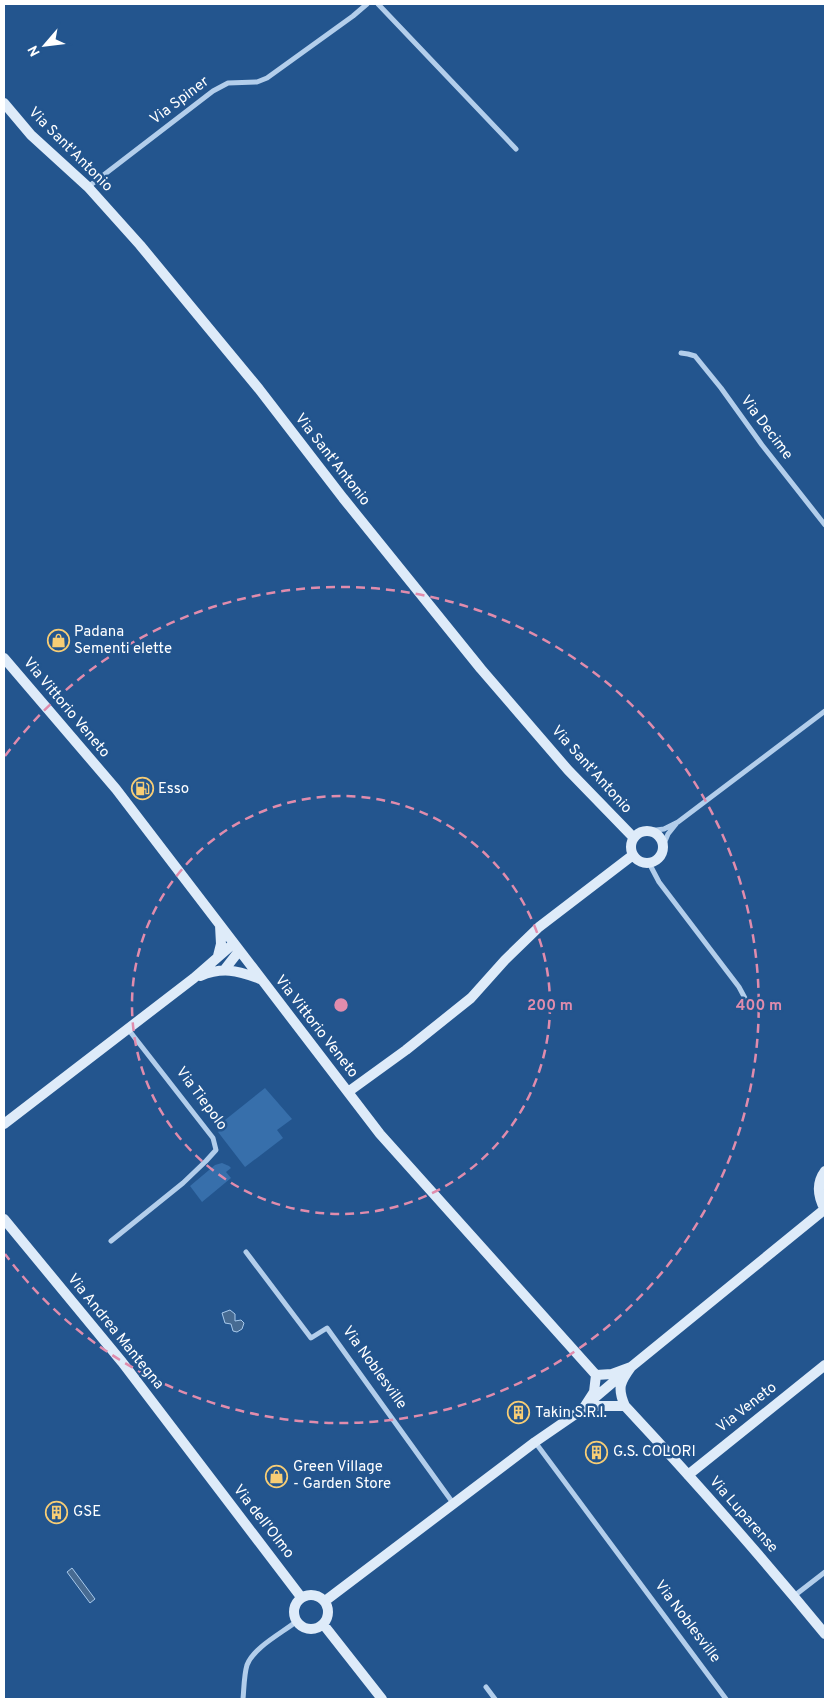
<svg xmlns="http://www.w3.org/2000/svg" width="829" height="1703" font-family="Overpass,sans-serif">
  <rect width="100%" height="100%" fill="#23558e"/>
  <path fill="#376fab" d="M265,1088L292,1119L277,1130L283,1138L245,1167L218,1132L223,1128L220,1124Z
    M222,1163L229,1166L231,1168L226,1172L231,1178L202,1202L190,1186L215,1165Z"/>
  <path fill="#476b92" stroke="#a7c9ec" d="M230,1310L235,1314V1321L241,1320L244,1323L242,1329L237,1332L233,1331L231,1324L225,1323L222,1313Z
    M72,1568L95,1599L90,1603L67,1572Z"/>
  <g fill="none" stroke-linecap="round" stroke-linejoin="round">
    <path stroke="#b3ceeb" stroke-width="5" d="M378,4L516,149
      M88,187L213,91L228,83L257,82L267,78L353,16L367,4
      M681,353L688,354L695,356L721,388L762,445L825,525
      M649,831L664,829L678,822L825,711
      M663,846L668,834L676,824
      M649,863L659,882L739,987L747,1002
      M111,1241L183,1183L206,1161L216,1150L213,1138L128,1029
      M246,1252L311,1338L327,1328L453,1503
      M535,1442L726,1699
      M794,1596L825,1572
      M486,1687L495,1699
      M243,1699C244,1688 244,1675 247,1665C254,1647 282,1633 297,1621"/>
    <path stroke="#deebf9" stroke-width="10" d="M4,103L31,135L88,187L140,245L259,389L343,498L481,669L568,770L634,838
      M4,658L116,789L380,1134L596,1375L612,1374L631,1367
      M631 847a16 16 0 1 1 32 0a16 16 0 1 1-32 0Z
      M218,956L221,944L220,925
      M225,969L239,951
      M200,976C222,967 237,970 260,979
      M348,1092L406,1050L471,998L505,960L539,927L633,855
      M4,1124L194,978L233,944
      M825,1171C816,1183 818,1197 825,1210
      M4,1219L122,1362L301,1597
      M631,1367C620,1382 617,1388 625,1406C694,1480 761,1556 825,1634
      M591,1401L631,1367L825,1209
      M584,1408L596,1406H625
      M688,1475L825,1365
      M294 1612a17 17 0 1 1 34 0a17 17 0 1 1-34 0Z
      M325,1601L535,1442L583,1409L594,1392L596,1375
      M323,1624L382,1699"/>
  </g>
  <g fill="none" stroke="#e08cad" stroke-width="2.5" stroke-dasharray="9 6">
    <circle cx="341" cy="1005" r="209"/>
    <path d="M5 756A418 418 0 1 1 5 1254"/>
  </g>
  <defs>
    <symbol id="shop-ring" viewBox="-11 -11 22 22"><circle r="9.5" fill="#23558e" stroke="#f7cd75" stroke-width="1.5"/><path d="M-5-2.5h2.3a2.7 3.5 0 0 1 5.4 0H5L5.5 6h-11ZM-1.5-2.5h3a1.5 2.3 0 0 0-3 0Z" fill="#f7cd75"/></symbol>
    <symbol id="fuel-ring" viewBox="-11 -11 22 22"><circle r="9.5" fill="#23558e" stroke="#f7cd75" stroke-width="1.5"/><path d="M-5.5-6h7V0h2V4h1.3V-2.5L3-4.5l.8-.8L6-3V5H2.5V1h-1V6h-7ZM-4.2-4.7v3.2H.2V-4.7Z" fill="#f7cd75"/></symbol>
    <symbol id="building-ring" viewBox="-11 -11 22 22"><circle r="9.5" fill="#23558e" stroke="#f7cd75" stroke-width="1.5"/><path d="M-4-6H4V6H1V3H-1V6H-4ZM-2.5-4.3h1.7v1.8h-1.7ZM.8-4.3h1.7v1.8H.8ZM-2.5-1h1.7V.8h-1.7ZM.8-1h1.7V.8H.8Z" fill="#f7cd75"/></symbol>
  </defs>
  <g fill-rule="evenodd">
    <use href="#shop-ring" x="46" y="628" width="25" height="25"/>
    <use href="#fuel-ring" x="130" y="776" width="25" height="25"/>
    <use href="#building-ring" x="506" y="1400" width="25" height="25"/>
    <use href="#building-ring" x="584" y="1440" width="25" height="25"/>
    <use href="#shop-ring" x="264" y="1464" width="25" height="25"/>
    <use href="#building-ring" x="44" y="1500" width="25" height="25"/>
  </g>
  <g text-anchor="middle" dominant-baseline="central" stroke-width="5" stroke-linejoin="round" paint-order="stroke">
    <g font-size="15" fill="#fff" stroke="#23558e">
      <text transform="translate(180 101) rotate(-37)">Via Spiner</text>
      <text transform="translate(70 150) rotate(45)">Via Sant'Antonio</text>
      <text transform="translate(766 428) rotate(53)">Via Decime</text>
      <text transform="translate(332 460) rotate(52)">Via Sant'Antonio</text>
      <text transform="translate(66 708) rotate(50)">Via Vittorio Veneto</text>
      <text transform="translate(591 770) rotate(48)">Via Sant'Antonio</text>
      <text transform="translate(316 1027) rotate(52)">Via Vittorio Veneto</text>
      <text transform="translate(201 1099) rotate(53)">Via Tiepolo</text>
      <text transform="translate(115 1332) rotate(51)">Via Andrea Mantegna</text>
      <text transform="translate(374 1368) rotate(54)">Via Noblesville</text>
      <text transform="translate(747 1408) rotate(-38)">Via Veneto</text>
      <text transform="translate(743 1515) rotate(49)">Via Luparense</text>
      <text transform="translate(263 1522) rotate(52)">Via dell'Olmo</text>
      <text transform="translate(687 1622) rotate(53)">Via Noblesville</text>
    </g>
    <g font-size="15" fill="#fff" stroke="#23558e" text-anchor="start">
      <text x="74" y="632">Padana<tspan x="74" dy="17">Sementi elette</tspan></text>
      <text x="158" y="789">Esso</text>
      <text x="535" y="1413">Takin S.R.l.</text>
      <text x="613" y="1452">G.S. COLORI</text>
      <text x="293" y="1467">Green Village<tspan x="293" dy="17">- Garden Store</tspan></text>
      <text x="73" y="1512">GSE</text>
    </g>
  </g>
  <circle cx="341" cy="1005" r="8" fill="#e08cad" stroke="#23558e" stroke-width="2.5"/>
  <g font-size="15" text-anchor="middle" font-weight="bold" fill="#e08cad" stroke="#23558e" stroke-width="5" stroke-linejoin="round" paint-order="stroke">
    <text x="550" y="1010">200 m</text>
    <text x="759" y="1010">400 m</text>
  </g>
  <rect width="829" height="1703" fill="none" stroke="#ffffff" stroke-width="10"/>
  <g transform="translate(45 45) rotate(242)" stroke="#23558e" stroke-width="4" paint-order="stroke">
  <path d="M0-4L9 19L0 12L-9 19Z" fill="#ffffff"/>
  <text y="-8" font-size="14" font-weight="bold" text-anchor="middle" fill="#ffffff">N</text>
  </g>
</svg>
